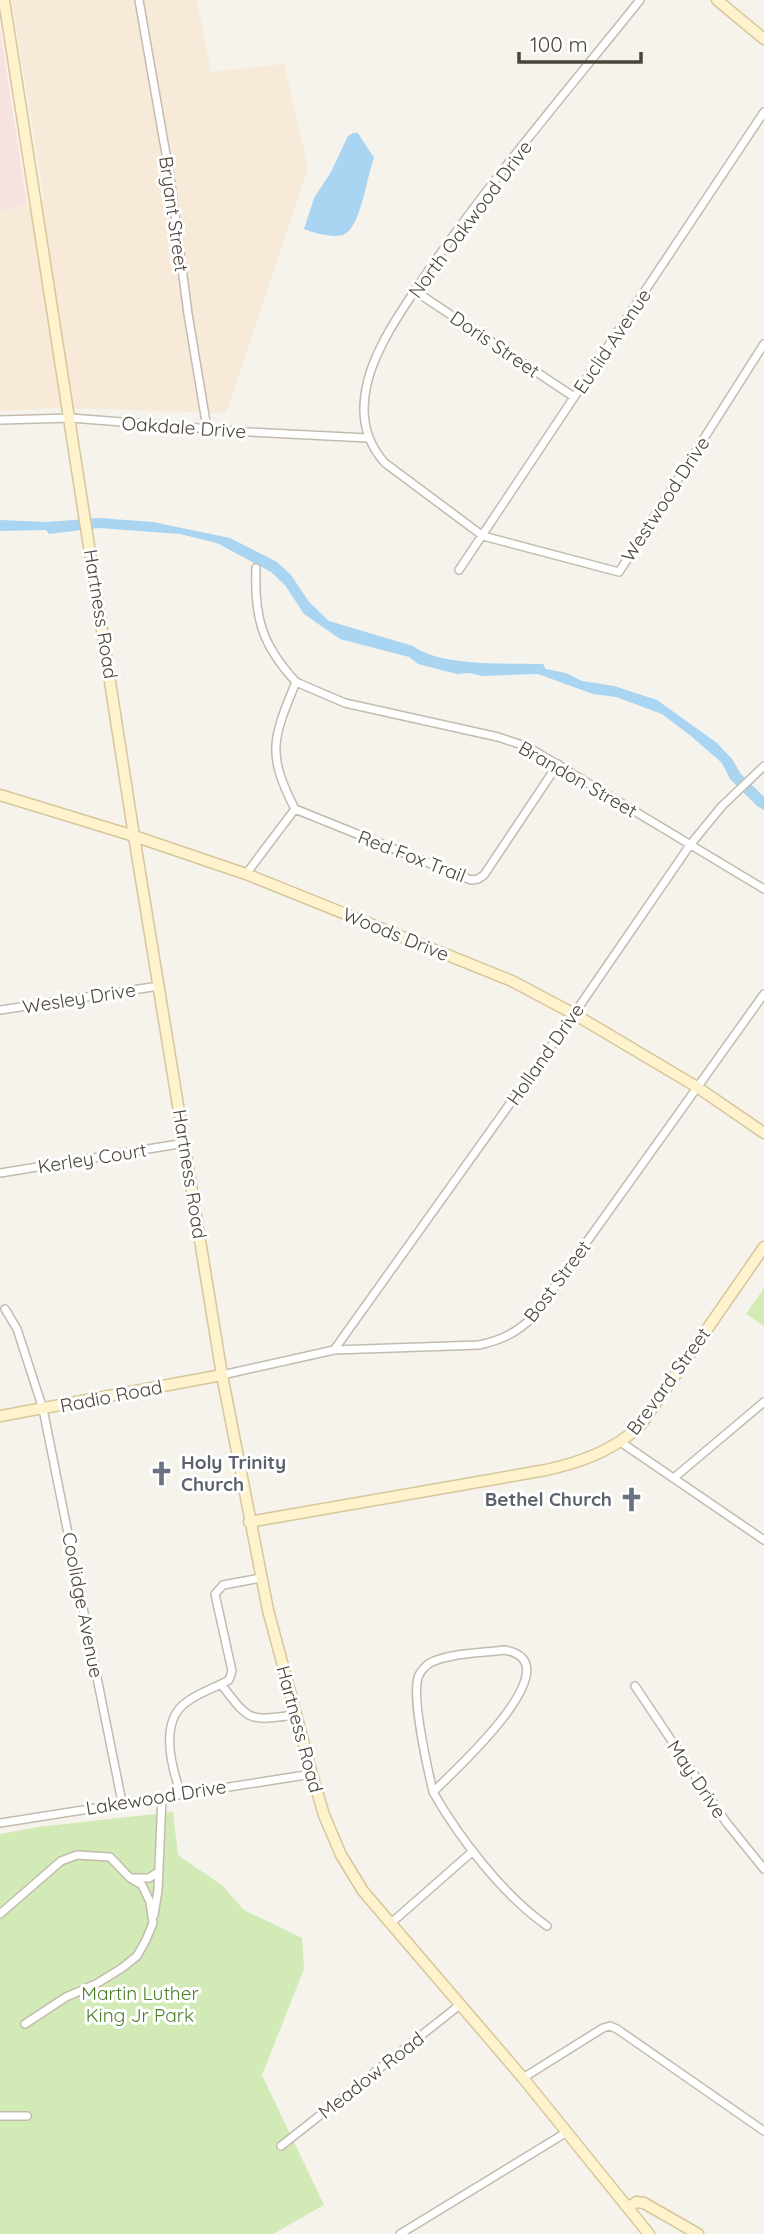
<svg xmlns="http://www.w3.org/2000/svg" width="764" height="2234" font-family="Quicksand,sans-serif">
  <rect width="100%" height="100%" fill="#f6f3ec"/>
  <path fill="#f7ead8" d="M12,0H197L211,72L284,64L308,167L226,413L61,408L0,411V212L44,200Z"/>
  <path fill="#f6e3e0" d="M0,29L27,204L0,212Z"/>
  <path fill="#d2eab5" d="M764,1288V1326L746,1314Z
    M173,1812L178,1855L223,1886L244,1910L302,1938L304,1969L262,2075L324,2205L273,2234H0V1834L38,1827Z"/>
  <path fill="#a9d4f2" d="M353,133H358L374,158C367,174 361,229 343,235C332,238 314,233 304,229L314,198L331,172L348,136Z
    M99,518L153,522L230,538L277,562L291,575L309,602L329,621L413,646C441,667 508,663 543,664L546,669L566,673L582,681L614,686L657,700L717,743L732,759L741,774L764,797V810L757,806L730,779L722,763L691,736L662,714L616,697L593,694L538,674L482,676L470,673L457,674L418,664L409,657L340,639L304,614L285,585L271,572L217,543L180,534L98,528L49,534L46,530L0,531V520L47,522Z"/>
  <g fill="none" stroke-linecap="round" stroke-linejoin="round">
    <defs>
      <path id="street" d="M139,0L170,177L188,314L207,428
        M640,0C567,91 490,181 424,277C403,308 375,348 367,384C360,414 365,441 385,463L483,536L619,572L764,344
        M415,291L574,397
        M0,420L71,418L250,432L368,438
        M459,570L764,112
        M296,682L345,703L498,737L528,747L764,889
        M295,809L471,880L478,879L484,875L558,764
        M246,874L295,809C266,753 273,738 296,682C262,645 254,618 256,568
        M0,1010L159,986
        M0,1173L185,1143
        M5,1309L17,1329L43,1409L122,1802
        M334,1350L574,1014L690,845L722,806L764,766
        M222,1375L334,1350L479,1345C502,1340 516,1333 533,1317L764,994
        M622,1443L764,1540
        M675,1477L764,1402
        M504,1650C577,1661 452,1773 433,1792C428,1770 410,1694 419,1675C421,1671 426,1665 430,1663C448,1653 484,1653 504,1650Z
        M221,1684C250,1722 248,1721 295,1715
        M635,1686L726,1822L764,1869
        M433,1792C460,1839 503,1895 547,1926
        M181,1794C172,1769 159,1725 184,1704C197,1693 215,1688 229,1680L232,1671L215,1594L223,1585L261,1578
        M0,1823L312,1774
        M132,1878H149L158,1872
        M0,1914L61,1861L77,1855L110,1857L130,1878L142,1885L150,1902L153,1923L146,1940L137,1956L122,1968L96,1984L66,1997L25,2024
        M154,1915L158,1890L162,1797
        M390,1924L473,1851
        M523,2078L603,2028L610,2026L617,2029L764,2131
        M0,2116H27
        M281,2146L461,2004
        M400,2234L567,2132"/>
      <path id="secondary" d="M4,0L134,836L222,1375L268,1610L312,1774L324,1815L341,1855L363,1891L523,2078L649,2234
        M717,0L764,39
        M0,795L134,836L246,874L512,981L574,1014L697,1087L764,1133
        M0,1416L222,1375
        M249,1522L546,1470C582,1462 612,1451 640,1426L764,1247
        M629,2207L636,2202L644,2203L698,2234"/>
    </defs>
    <use href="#street" stroke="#c2bbae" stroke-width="10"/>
    <use href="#secondary" stroke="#d6c79b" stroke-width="13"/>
    <use href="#street" stroke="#fff" stroke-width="7"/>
    <use href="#secondary" stroke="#fff3cd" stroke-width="10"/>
  </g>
  <defs>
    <symbol id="church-bare" viewBox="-9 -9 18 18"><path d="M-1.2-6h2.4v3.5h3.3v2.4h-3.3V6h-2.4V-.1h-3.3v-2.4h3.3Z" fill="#6b7280" stroke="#fff" stroke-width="2.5" paint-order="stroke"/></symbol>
  </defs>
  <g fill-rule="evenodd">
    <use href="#church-bare" x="144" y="1456" width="35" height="35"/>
    <use href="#church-bare" x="614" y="1482" width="35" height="35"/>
  </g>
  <g text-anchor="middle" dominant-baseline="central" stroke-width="6" stroke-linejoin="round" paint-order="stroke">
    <g font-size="19" fill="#4b4439" stroke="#fff">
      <text transform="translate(174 214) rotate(82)">Bryant Street</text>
      <text transform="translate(470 219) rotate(-53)">North Oakwood Drive</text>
      <text transform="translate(612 341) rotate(-56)">Euclid Avenue</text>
      <text transform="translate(495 344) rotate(34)">Doris Street</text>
      <text transform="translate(184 427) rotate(4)">Oakdale Drive</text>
      <text transform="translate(665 499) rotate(-57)">Westwood Drive</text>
      <text transform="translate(101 614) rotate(81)">Hartness Road</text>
      <text transform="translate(578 779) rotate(30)">Brandon Street</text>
      <text transform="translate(412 856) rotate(21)">Red Fox Trail</text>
      <text transform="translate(396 934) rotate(22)">Woods Drive</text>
      <text transform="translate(79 998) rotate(-9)">Wesley Drive</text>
      <text transform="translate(545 1054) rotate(-55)">Holland Drive</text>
      <text transform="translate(92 1158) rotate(-9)">Kerley Court</text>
      <text transform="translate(190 1174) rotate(81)">Hartness Road</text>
      <text transform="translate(557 1281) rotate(-53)">Bost Street</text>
      <text transform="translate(668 1381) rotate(-54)">Brevard Street</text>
      <text transform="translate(111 1396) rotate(-11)">Radio Road</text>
      <text transform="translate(83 1605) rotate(79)">Coolidge Avenue</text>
      <text transform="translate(300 1729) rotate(75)">Hartness Road</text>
      <text transform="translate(697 1779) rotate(56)">May Drive</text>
      <text transform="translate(156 1797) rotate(-9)">Lakewood Drive</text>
      <text transform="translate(371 2075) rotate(-38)">Meadow Road</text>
    </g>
    <g font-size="19" font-weight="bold" fill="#5b616d" stroke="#fff" text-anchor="start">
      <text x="181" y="1462">Holy Trinity<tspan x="181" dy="22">Church</tspan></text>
      <text x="612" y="1499" text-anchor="end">Bethel Church</text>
    </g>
    <g font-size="19" fill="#4a7f2a" stroke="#fff">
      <text x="140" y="1993">Martin Luther<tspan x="140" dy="22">King Jr Park</tspan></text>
    </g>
  </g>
  <path d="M519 52v10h122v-10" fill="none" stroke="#4b4439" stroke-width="3.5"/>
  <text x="530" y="52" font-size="21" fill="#4b4439" stroke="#ffffff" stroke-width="5" paint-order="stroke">100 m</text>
</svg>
